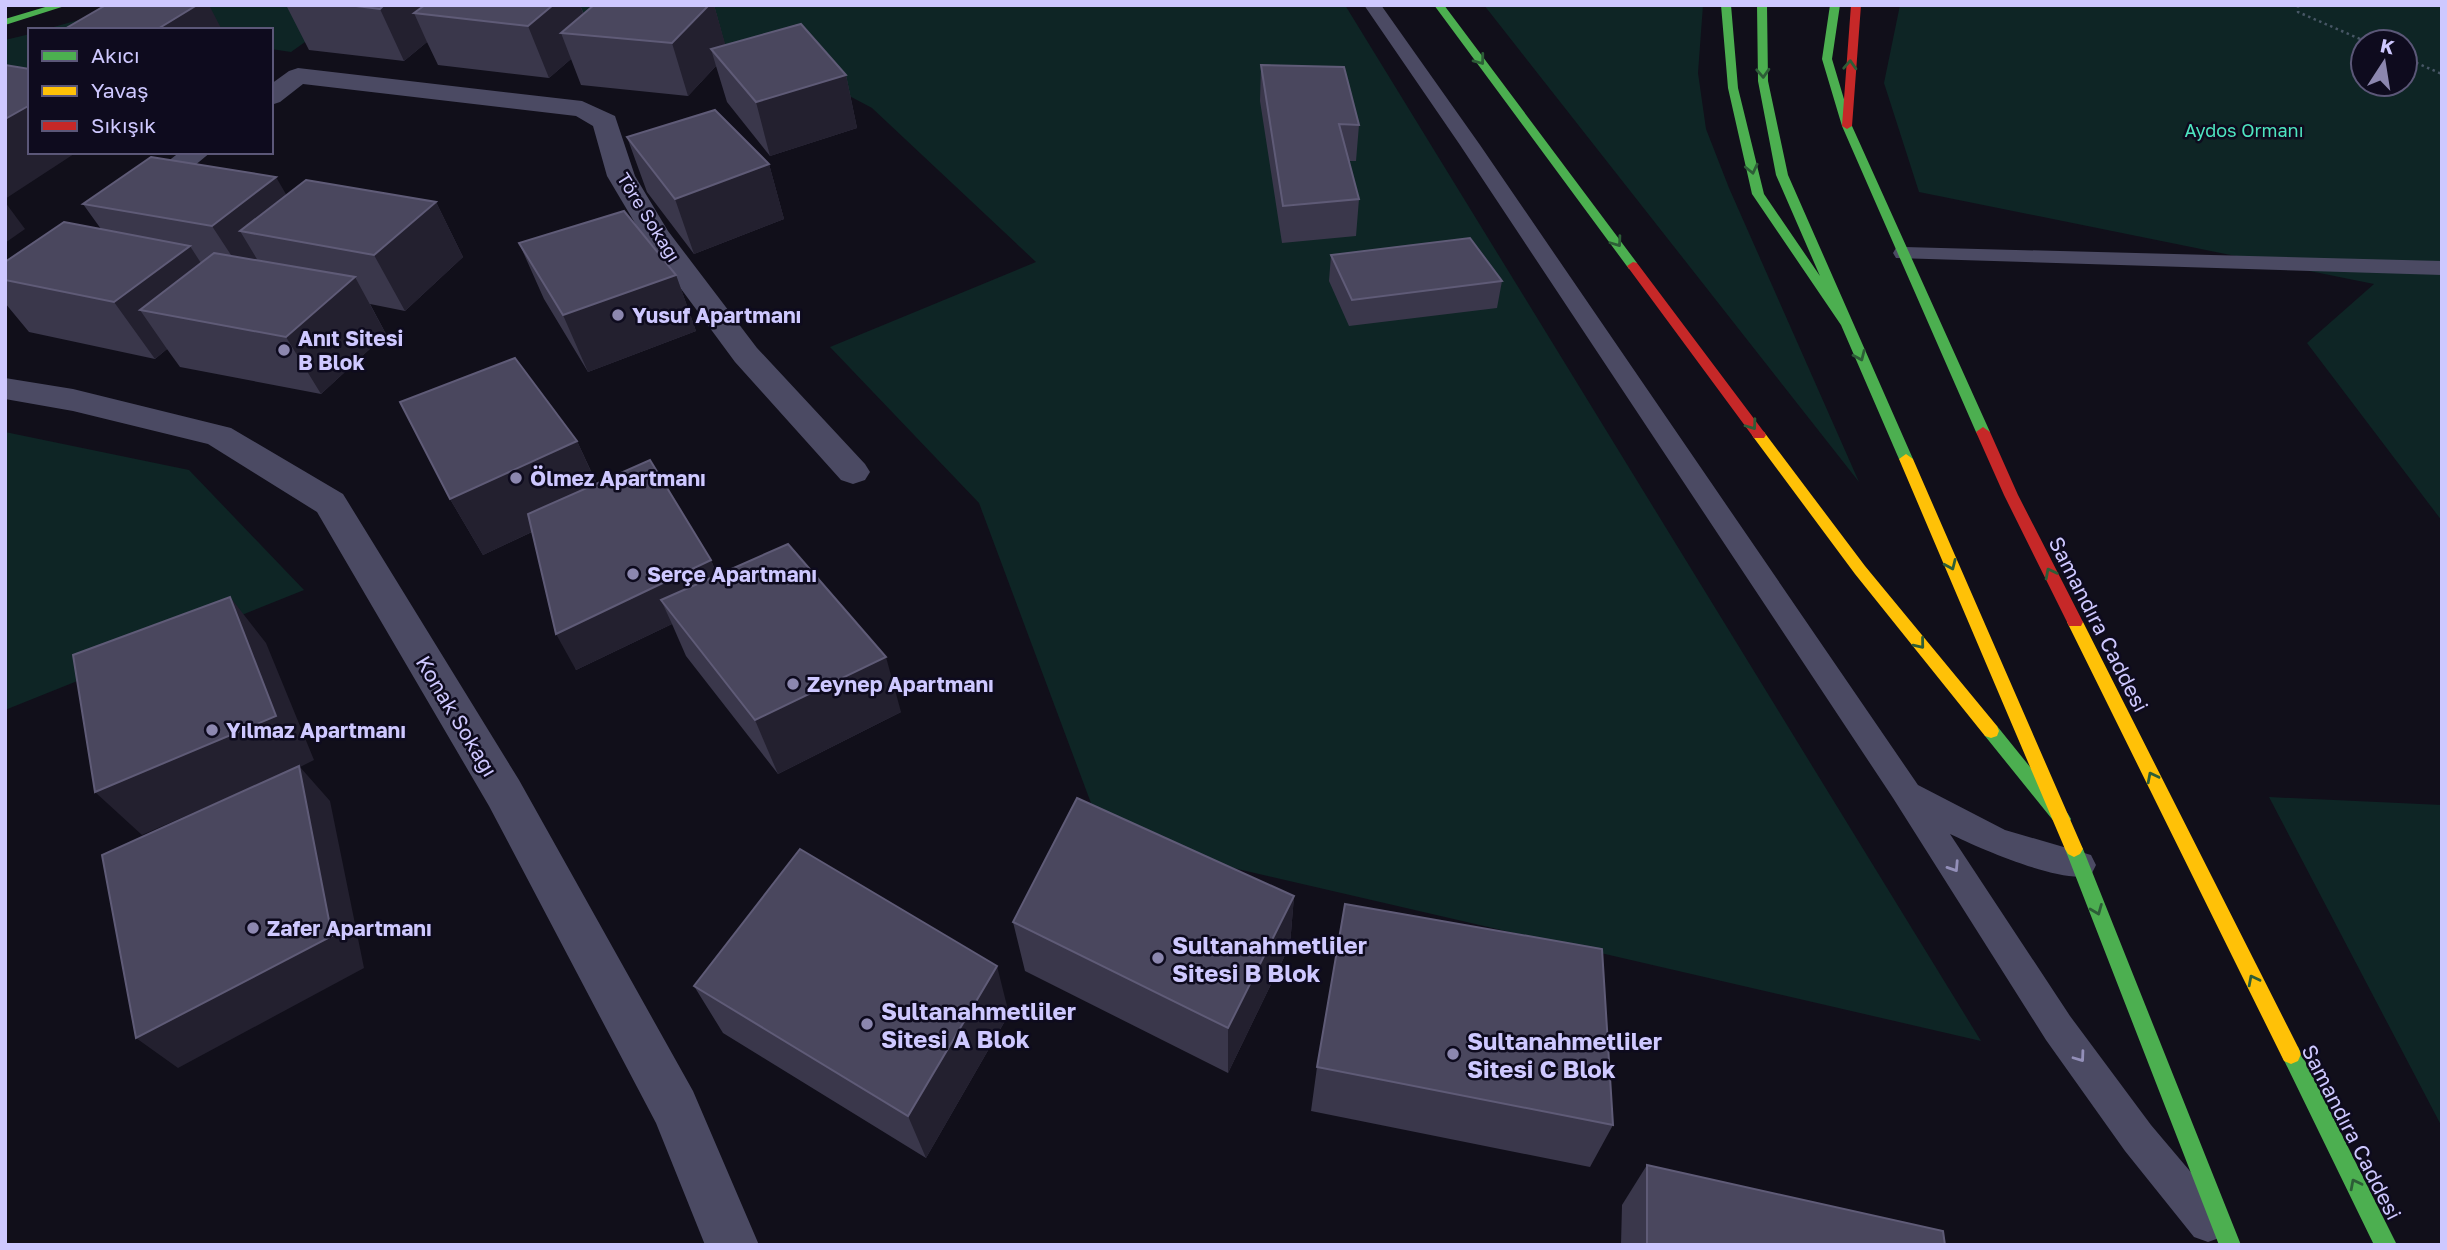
<svg xmlns="http://www.w3.org/2000/svg" width="2447" height="1250" font-family="'Golos Text',sans-serif">
  <rect width="100%" height="100%" fill="#110f1a"/>
  <path fill="#0e2525" fill-rule="evenodd" d="M132,5H357L291,52L271,49V30H43Z
    M392,5H1345L1981,1041L1104,838L979,503L830,347L1036,262L872,108L759,48Z
    M1484,5H1703L1698,73L1706,129L1729,188L1859,482Z
    M1900,5H2442V521L2307,343L2374,284L1919,192L1884,83ZM2363,42H2405V84H2363Z
    M30,34V113L5,127V40Z
    M5,432L189,470L304,590L5,710Z
    M2269,797L2442,805V1127Z"/>
  <g fill="none" stroke-linecap="round" stroke-linejoin="round">
    <path stroke="#475665" stroke-width="2.5" stroke-dasharray="2.5 3.5" stroke-linecap="butt" d="M2298,5V12L2367,42
      M2405,58L2442,74"/>
    <path fill="#4b4a63" fill-rule="evenodd" d="M1364,5H1381L1480,145L1918,785L2005,830L2091,855L2096,865L2091,875C2063,885 1979,848 1950,834L2070,1016L2151,1125L2222,1209L2227,1223L2222,1237L2208,1242L2194,1237L2125,1151L2046,1040L1893,798L1460,145Z
      M1904,247L2442,261V275L1896,258L1893,253L1896,248Z"/>
    <path fill="#4b4a63" fill-rule="evenodd" d="M298,68L582,101L615,116L635,176L668,231L757,348L865,464L870,472L865,480L853,484L841,480L735,362L645,240L607,176L593,126L576,116L303,84L280,102L271,105V84L289,71Z
      M180,152H211L153,200L143,202L133,200L129,194L133,188Z
      M5,378L73,389L231,428L343,494L519,780L693,1091L759,1245H705L656,1123L489,806L317,512L208,444L73,411L5,399Z"/>
    <path fill="#4caf50" fill-rule="evenodd" d="M52,5H68L5,25V19Z
      M1434,5H1444L1637,263V269H1629Z
      M1721,5H1731L1738,88L1764,194L1820,276L1776,175L1758,81L1757,5H1767L1768,81L1788,175L1913,459L1911,462L1906,464L1899,459L1841,325L1752,194L1728,88Z
      M1830,5H1840L1832,59L1852,126L1990,432L1988,435H1978L1976,432L1842,126L1822,59Z
      M1991,724L1997,726L2068,814L2071,819L2068,824L2062,826L2056,824L1985,736L1983,731L1985,726Z
      M2074,841L2080,844L2083,849L2241,1245H2219L2065,849L2068,844Z
      M2291,1044L2298,1047L2397,1245H2374L2281,1054L2284,1047Z"/>
    <path fill="#ffc107" fill-rule="evenodd" d="M1759,430L1764,432L1865,566L1997,726L1999,731L1997,736L1991,738L1985,736L1855,574L1754,438L1752,435Z
      M1906,454L1913,459L2083,849L2080,854L2074,857L2068,854L2065,849L1899,459Z
      M2075,616L2083,622L2298,1047L2301,1054L2298,1061L2291,1064L2284,1061L2067,622Z"/>
    <path fill="#c62828" fill-rule="evenodd" d="M1851,5H1861L1852,126L1847,129L1842,126Z
      M1633,262L1637,263L1764,432L1766,435L1764,438H1754L1627,266Z
      M1983,427L1990,432L2018,495L2083,622L2081,626H2069L2004,495L1976,432Z"/>
  </g>
  <path fill="#3a374b" d="M286,5H580L584,14L714,5L725,45L846,75L857,128L770,156L727,102L716,66L688,96L581,85L571,59L549,78L438,65L427,42L404,61L309,50Z
    M1261,65L1359,125L1356,161H1349L1359,199L1356,236L1282,243L1260,101Z
    M627,137L769,164L784,219L694,254L647,192Z
    M287,195L436,202L463,257L405,311L370,304L386,334L321,394L180,367L167,349L155,359L29,332L5,303V262L101,229L83,204Z
    M519,243L676,275L696,331L588,372L544,299Z
    M1331,255L1502,281L1497,308L1349,326L1329,281Z
    M577,441L597,484L711,560L717,575L901,712L778,774L686,656L672,624L576,670L532,532L483,555L450,499Z
    M1294,896L1290,945L1228,1073L1025,971L1013,922Z
    M694,986L1009,1014L926,1158L723,1033Z
    M1317,1067L1613,1125L1590,1167L1311,1111Z
    M1647,1165L1945,1245H1621L1622,1205Z"/>
  <path fill="#23202f" d="M197,5H209L222,30H156Z
    M384,5H446L414,13L427,42L404,61L380,9Z
    M553,5H580L591,35L561,33L571,59L549,78L528,26Z
    M709,5H714L728,54L711,49L716,66L688,96L672,43Z
    M846,75L857,128L770,156L756,102Z
    M30,105V152H77L5,199V119Z
    M769,164L784,219L694,254L675,199Z
    M276,177L308,232L240,231L263,269L248,281L212,226Z
    M5,202L25,229L5,243Z
    M436,202L463,257L405,311L374,255Z
    M190,246L226,302L140,310L167,349L155,359L114,302Z
    M676,275L696,331L588,372L563,315Z
    M355,277L386,334L321,394L286,337Z
    M577,441L603,498L483,555L450,499Z
    M711,560L726,597L661,600L672,624L576,670L556,634Z
    M230,597L266,643L314,760L300,767L330,801L364,968L178,1068L136,1038L299,767L142,835L95,792Z
    M886,657L901,712L778,774L755,720Z
    M1294,896L1290,945L1228,1073V1028Z
    M997,966L1009,1014L926,1158L908,1116Z"/>
  <path fill="#4a475e" stroke="#5f5b77" stroke-width="2" d="M106,5H197L156,30H63Z
    M348,5H384L380,9Z
    M425,5H553L528,26L414,13Z
    M594,5H709L672,43L561,33Z
    M801,24L846,75L756,102L711,49Z
    M5,65L30,69V105L5,119Z
    M1261,65L1344,67L1359,125L1339,124L1359,199L1283,206Z
    M715,110L769,164L675,199L627,137Z
    M151,157L276,177L212,226L83,204Z
    M306,180L436,202L374,255L240,231Z
    M624,211L676,275L563,315L519,243Z
    M64,222L190,246L114,302L5,280V262Z
    M1470,238L1502,281L1352,300L1331,255Z
    M214,253L355,277L286,337L140,310Z
    M515,358L577,441L450,499L400,402Z
    M650,460L711,560L556,634L528,514Z
    M788,544L886,657L755,720L661,600Z
    M230,597L276,716L95,792L73,655Z
    M299,766L332,936L136,1038L102,855Z
    M1077,798L1294,896L1228,1028L1013,922Z
    M800,849L997,966L908,1116L694,986Z
    M1345,904L1602,949L1613,1125L1317,1067Z
    M1647,1165L1943,1231L1945,1245H1647Z"/>
  <defs><path id="oneway-chevron" d="M-2-3.5L2.5 0L-2 3.5" fill="none" stroke-width="1.6" stroke-linecap="round" stroke-linejoin="round" transform="scale(1.75)"/></defs>
  <g stroke="#2d5d37">
    <use href="#oneway-chevron" transform="translate(1480 60) rotate(53)"/>
    <use href="#oneway-chevron" transform="translate(1850 65) rotate(-87)"/>
    <use href="#oneway-chevron" transform="translate(1763 73) rotate(87)"/>
    <use href="#oneway-chevron" transform="translate(1752 169) rotate(77)"/>
    <use href="#oneway-chevron" transform="translate(1617 242) rotate(54)"/>
    <use href="#oneway-chevron" transform="translate(1860 356) rotate(66)"/>
    <use href="#oneway-chevron" transform="translate(1752 425) rotate(54)"/>
    <use href="#oneway-chevron" transform="translate(1951 565) rotate(66)"/>
    <use href="#oneway-chevron" transform="translate(2050 573) rotate(-117)"/>
    <use href="#oneway-chevron" transform="translate(1920 644) rotate(51)"/>
    <use href="#oneway-chevron" transform="translate(2152 777) rotate(-117)"/>
    <use href="#oneway-chevron" transform="translate(2097 910) rotate(68)"/>
    <use href="#oneway-chevron" transform="translate(2253 980) rotate(-117)"/>
    <use href="#oneway-chevron" transform="translate(2355 1184) rotate(-117)"/>
  </g>
  <g stroke="#938fb9">
    <use href="#oneway-chevron" transform="translate(1954 867) rotate(57)"/>
    <use href="#oneway-chevron" transform="translate(2080 1057) rotate(54)"/>
  </g>
  <g fill="#8c87af" stroke="#0e0b1e" stroke-width="2.5">
    <circle cx="618" cy="315" r="7"/>
    <circle cx="284" cy="350" r="7"/>
    <circle cx="516" cy="478" r="7"/>
    <circle cx="633" cy="574" r="7"/>
    <circle cx="793" cy="684" r="7"/>
    <circle cx="212" cy="730" r="7"/>
    <circle cx="253" cy="928" r="7"/>
    <circle cx="1158" cy="958" r="7"/>
    <circle cx="867" cy="1024" r="7"/>
    <circle cx="1453" cy="1054" r="7"/>
  </g>
  <g text-anchor="middle" dominant-baseline="central" stroke-width="5" stroke-linejoin="round" paint-order="stroke">
    <g font-size="18" fill="#4ee5c0" stroke="#0e0b1e">
      <text x="2244" y="130">Aydos Ormanı</text>
    </g>
    <g font-size="18" fill="#cec8ff" stroke="#0e0b1e">
      <text transform="translate(649 217) rotate(58)">Töre Sokağı</text>
    </g>
    <g font-size="21" font-weight="bold" fill="#cec8ff" stroke="#0e0b1e" text-anchor="start">
      <text x="632" y="315">Yusuf Apartmanı</text>
      <text x="298" y="338">Anıt Sitesi<tspan x="298" dy="24">B Blok</tspan></text>
      <text x="530" y="478">Ölmez Apartmanı</text>
      <text x="647" y="574">Serçe Apartmanı</text>
      <text x="807" y="684">Zeynep Apartmanı</text>
      <text x="226" y="730">Yılmaz Apartmanı</text>
      <text x="267" y="928">Zafer Apartmanı</text>
    </g>
    <g font-size="21" fill="#cec8ff" stroke="#0e0b1e">
      <text transform="translate(2099 624) rotate(63)">Samandıra Caddesi</text>
      <text transform="translate(457 716) rotate(59)">Konak Sokağı</text>
      <text transform="translate(2352 1132) rotate(63)">Samandıra Caddesi</text>
    </g>
    <g font-size="24" font-weight="bold" fill="#cec8ff" stroke="#0e0b1e" text-anchor="start">
      <text x="1172" y="944">Sultanahmetliler<tspan x="1172" dy="28">Sitesi B Blok</tspan></text>
      <text x="881" y="1010">Sultanahmetliler<tspan x="881" dy="28">Sitesi A Blok</tspan></text>
      <text x="1467" y="1040">Sultanahmetliler<tspan x="1467" dy="28">Sitesi C Blok</tspan></text>
    </g>
  </g>
  <rect width="2447" height="1250" fill="none" stroke="#cec8ff" stroke-width="14"/>
  <rect x="28" y="28" width="245" height="126" fill="#0e0b1e" stroke="#5b5778" stroke-width="2"/>
  <rect x="42" y="51" width="35" height="10" fill="#4caf50" stroke="#5b5778" stroke-width="2"/>
  <text x="91" y="63" font-size="21" fill="#cec8ff">Akıcı</text>
  <rect x="42" y="86" width="35" height="10" fill="#ffc107" stroke="#5b5778" stroke-width="2"/>
  <text x="91" y="98" font-size="21" fill="#cec8ff">Yavaş</text>
  <rect x="42" y="121" width="35" height="10" fill="#c62828" stroke="#5b5778" stroke-width="2"/>
  <text x="91" y="133" font-size="21" fill="#cec8ff">Sıkışık</text>
  <g transform="translate(2384 63) rotate(12)"><circle r="33" fill="#0e0b1e" stroke="#5b5778" stroke-width="2"/>
  <path d="M0-5L12 26L0 18L-12 26Z" fill="#8c87af"/>
  <text y="-10" font-size="19" font-weight="bold" text-anchor="middle" fill="#cec8ff">K</text>
  </g>
</svg>
